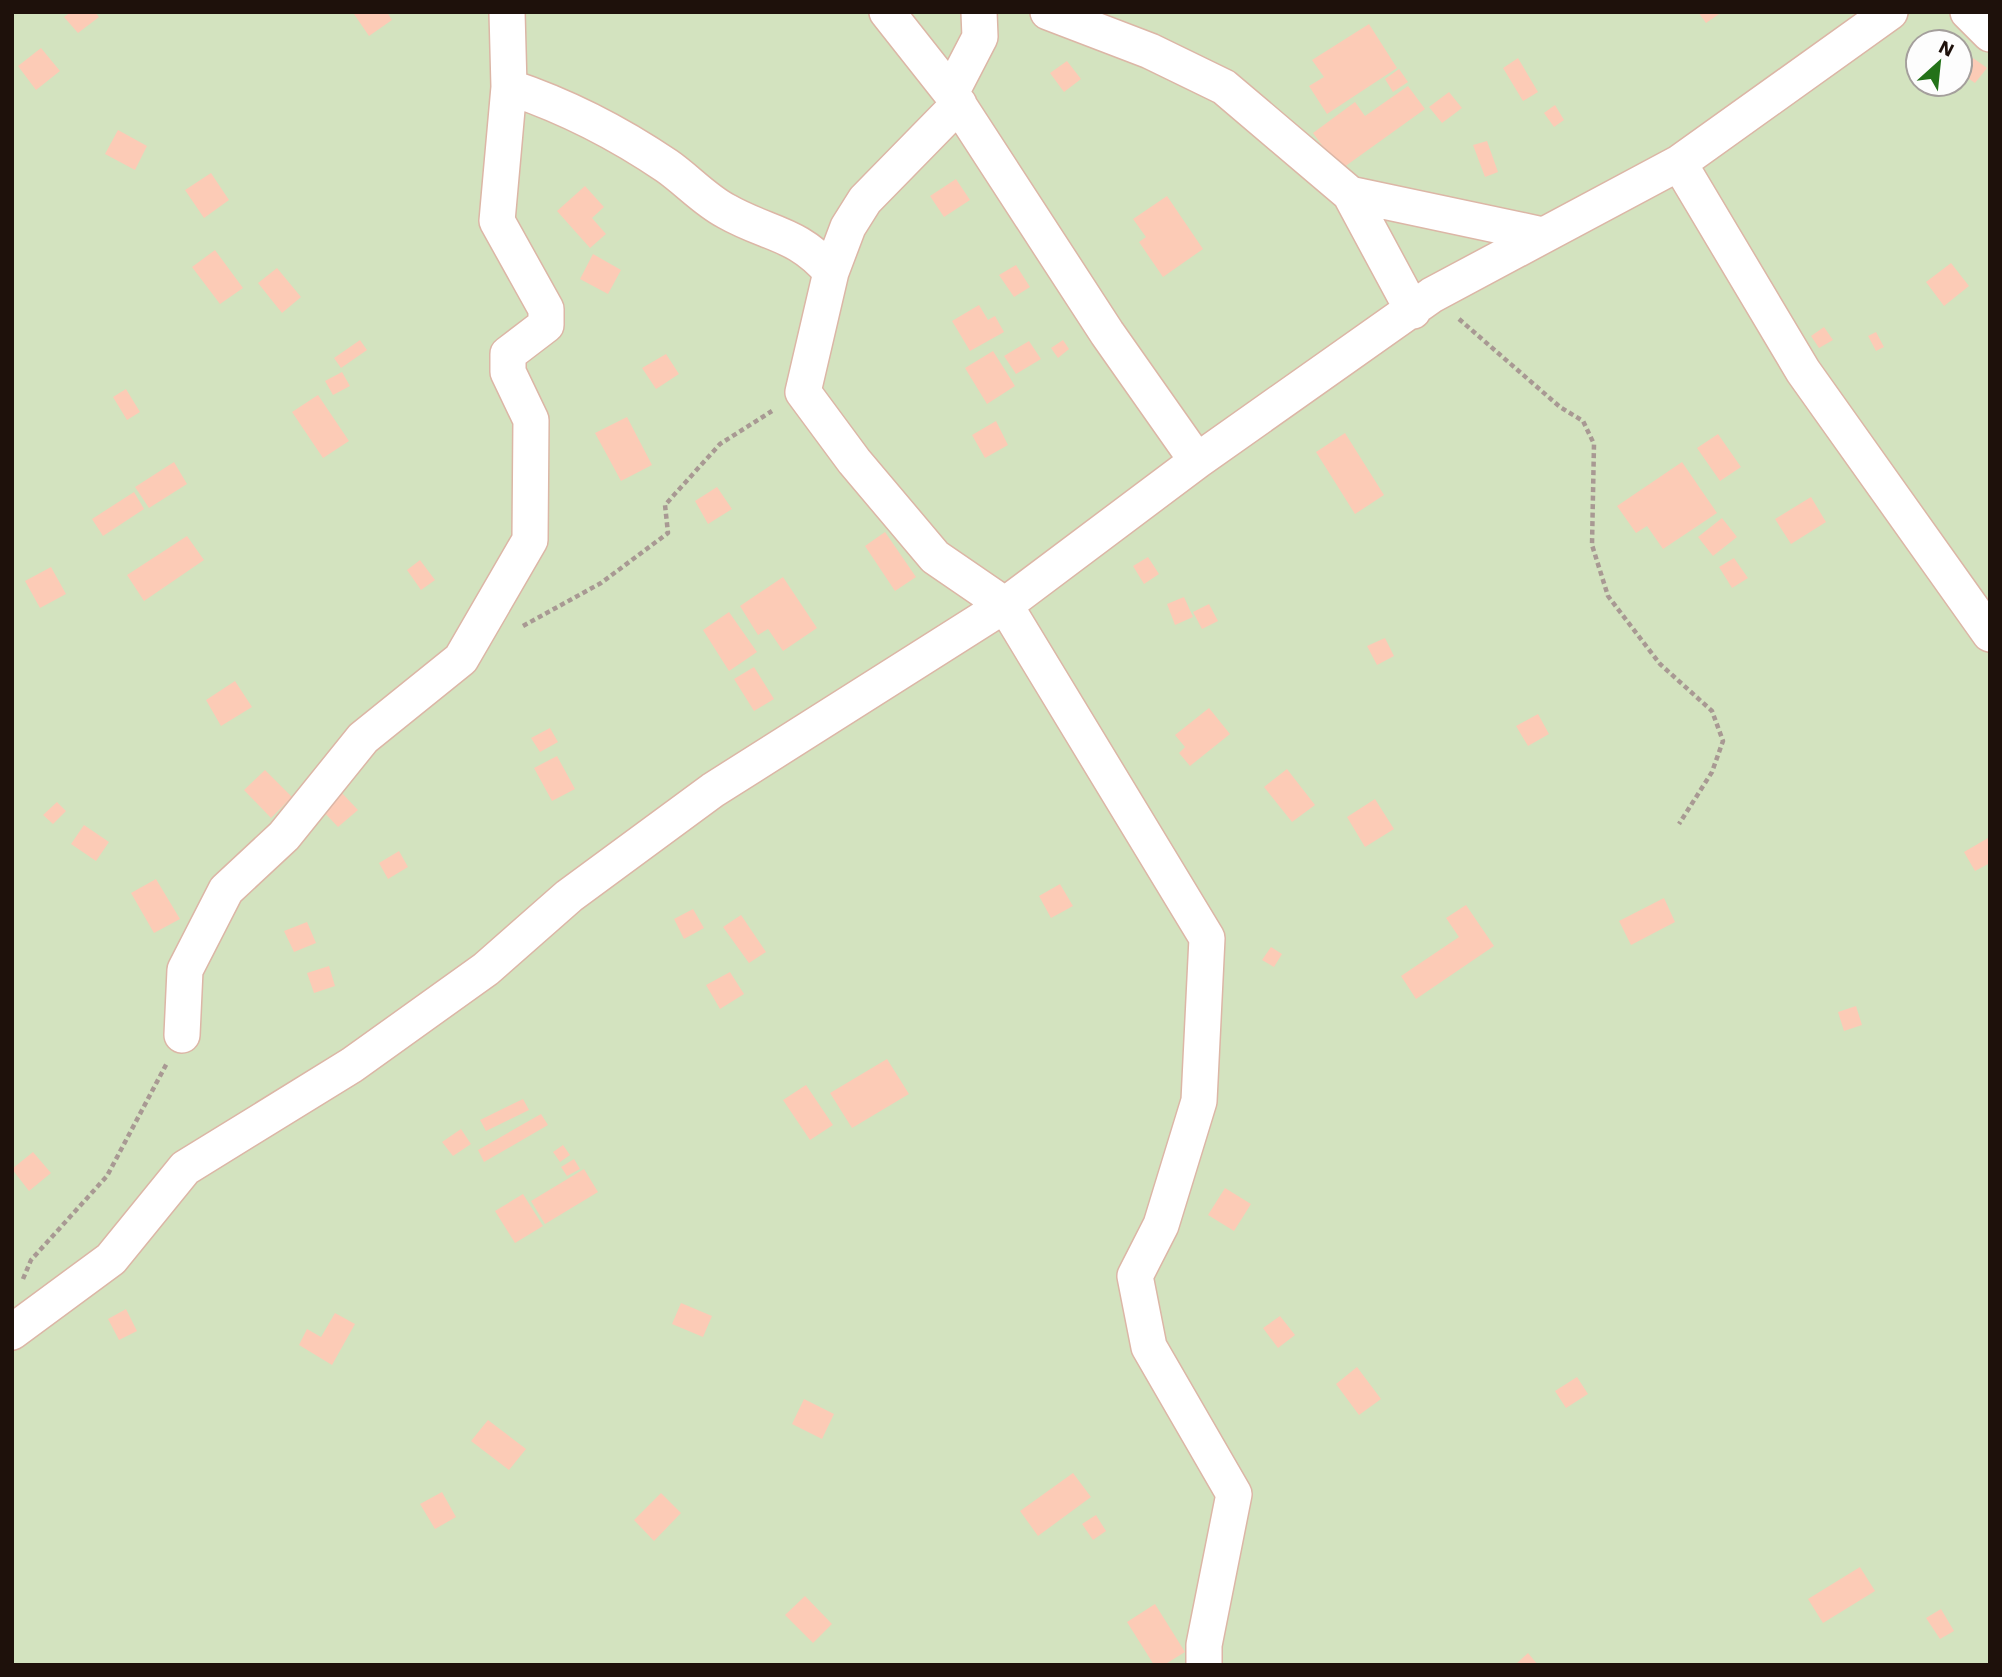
<svg xmlns="http://www.w3.org/2000/svg" width="2002" height="1677" font-family="'Work Sans',sans-serif">
  <rect width="100%" height="100%" fill="#fcece5"/>
  <path fill="#d3e3bf" fill-rule="evenodd" d="M12,12H1990V1665H12ZM1918,42H1960V84H1918Z"/>
  <path fill="#fccbb6" d="M71,12H95L99,17L78,33L64,17Z
    M356,12H387L392,20L369,36L354,14Z
    M1698,12H1722L1706,23Z
    M1369,24L1397,68L1327,114L1309,86L1324,77L1312,60Z
    M41,48L60,71L36,90L18,66Z
    M1518,58L1538,92L1523,101L1503,68Z
    M1973,58L1987,68L1975,83L1962,74Z
    M1067,61L1081,79L1064,92L1050,73Z
    M1399,69L1408,82L1393,92L1385,79Z
    M1408,86L1425,109L1340,170L1313,133L1355,102L1365,116Z
    M1449,92L1462,108L1442,123L1429,107Z
    M1555,105L1564,120L1554,127L1544,113Z
    M118,130L147,146L135,170L105,154Z
    M1487,141L1498,172L1485,177L1473,145Z
    M211,173L229,200L204,218L185,190Z
    M956,179L970,200L944,217L930,196Z
    M585,186L604,207L592,218L606,234L590,248L557,211Z
    M1167,196L1203,249L1163,277L1139,242L1146,237L1133,219Z
    M215,250L243,288L220,304L192,267Z
    M593,254L621,270L608,294L580,279Z
    M1951,263L1969,286L1944,306L1926,282Z
    M1016,265L1030,287L1014,297L999,275Z
    M277,268L301,297L282,313L258,283Z
    M979,305L988,320L995,316L1004,332L970,351L952,321Z
    M1824,327L1833,340L1819,348L1811,336Z
    M1876,332L1884,347L1876,351L1868,336Z
    M360,340L367,350L341,368L334,358Z
    M1063,340L1069,349L1058,358L1051,348Z
    M1029,341L1041,359L1016,374L1004,356Z
    M993,351L1015,386L987,404L965,368Z
    M666,354L679,374L656,389L642,368Z
    M342,372L350,386L333,395L325,381Z
    M126,389L140,412L127,420L113,397Z
    M318,395L349,441L323,458L292,412Z
    M627,417L652,465L621,481L595,433Z
    M996,421L1008,445L985,458L972,435Z
    M1345,433L1384,495L1355,514L1316,452Z
    M1718,434L1741,467L1720,481L1697,448Z
    M174,462L187,484L149,508L135,487Z
    M1682,462L1717,513L1663,549L1647,526L1636,533L1617,506Z
    M717,487L732,509L708,524L695,501Z
    M134,492L144,509L103,536L92,519Z
    M1811,497L1826,522L1791,544L1775,519Z
    M1722,518L1737,537L1713,556L1698,537Z
    M885,532L916,577L895,591L865,546Z
    M187,536L204,560L144,601L127,575Z
    M1148,557L1159,574L1144,584L1133,566Z
    M1734,558L1748,578L1732,588L1719,567Z
    M420,560L435,580L421,590L407,570Z
    M51,567L66,594L40,608L25,581Z
    M783,577L817,628L783,651L768,629L758,635L740,606Z
    M1184,597L1193,617L1175,625L1167,604Z
    M1209,604L1218,621L1202,629L1193,612Z
    M729,612L757,652L729,671L703,630Z
    M1385,638L1394,656L1377,665L1367,646Z
    M754,667L774,699L754,711L734,679Z
    M235,681L252,707L221,726L206,700Z
    M1209,708L1230,734L1190,766L1179,753L1185,747L1175,735Z
    M1538,714L1549,734L1528,746L1516,726Z
    M550,728L558,742L540,752L531,738Z
    M557,756L575,789L552,801L534,768Z
    M1287,769L1315,805L1292,822L1264,787Z
    M265,770L292,797L271,818L244,790Z
    M340,791L358,810L338,827L321,809Z
    M1375,799L1394,829L1365,847L1347,817Z
    M57,802L66,811L53,824L43,815Z
    M84,825L109,842L96,861L71,844Z
    M1988,838L1990,863L1975,871L1964,852Z
    M399,851L408,867L388,879L379,863Z
    M156,879L180,919L154,933L131,893Z
    M1060,884L1073,906L1051,918L1039,896Z
    M1664,898L1675,922L1631,945L1619,921Z
    M1466,905L1494,946L1416,999L1401,976L1459,937L1446,918Z
    M693,909L704,928L684,939L674,919Z
    M741,915L766,952L749,963L723,927Z
    M307,922L316,943L294,952L284,931Z
    M1271,947L1282,954L1274,967L1262,960Z
    M329,966L335,986L314,993L307,973Z
    M730,972L744,994L720,1009L706,985Z
    M1856,1006L1862,1025L1844,1031L1838,1012Z
    M887,1059L909,1094L852,1128L830,1093Z
    M806,1085L833,1125L810,1140L783,1100Z
    M523,1099L529,1110L486,1131L480,1120Z
    M541,1114L548,1125L484,1162L478,1150Z
    M461,1129L471,1144L453,1156L442,1142Z
    M563,1145L570,1155L560,1162L553,1152Z
    M33,1152L51,1173L29,1191L12,1169Z
    M574,1159L580,1169L567,1176L561,1167Z
    M584,1169L598,1192L545,1224L531,1201Z
    M1225,1188L1251,1204L1234,1231L1208,1215Z
    M523,1194L543,1226L515,1243L495,1211Z
    M681,1303L712,1316L703,1337L672,1324Z
    M126,1309L137,1331L119,1340L108,1319Z
    M335,1313L355,1324L332,1365L299,1345L307,1329L321,1337Z
    M1280,1316L1295,1335L1278,1348L1263,1328Z
    M1357,1367L1381,1399L1359,1415L1336,1384Z
    M1577,1377L1588,1394L1566,1408L1555,1391Z
    M804,1399L834,1414L822,1439L792,1424Z
    M488,1420L526,1449L509,1470L471,1441Z
    M1073,1473L1091,1497L1038,1536L1020,1511Z
    M442,1492L456,1517L435,1529L420,1504Z
    M661,1493L681,1513L654,1541L634,1520Z
    M1096,1515L1106,1531L1093,1540L1082,1524Z
    M1860,1567L1875,1591L1823,1623L1808,1599Z
    M805,1596L832,1624L813,1643L785,1615Z
    M1155,1604L1185,1652L1164,1665H1154L1127,1622Z
    M1941,1609L1954,1631L1940,1639L1926,1618Z
    M1528,1653L1538,1665H1515Z"/>
  <g fill="none" stroke-linecap="round" stroke-linejoin="round">
    <defs>
      <path id="minor" d="M887,12L951,93L1107,333L1197,461
        M1048,12L1150,51L1224,87L1350,194L1413,311
        M1968,12L1990,34
        M509,87C566,106 617,132 667,166C687,180 705,200 726,211C768,235 797,232 831,272L803,392L854,461L935,557L1005,605L1207,938L1199,1101L1161,1225L1135,1276L1149,1347L1234,1494L1204,1645V1665
        M951,93L980,37L979,12
        M1679,163L1803,371L1990,634
        M1350,194L1543,235
        M831,272L848,227L865,200L959,104
        M182,1035L185,970L226,890L284,836L363,738L461,659L530,540L531,420L508,372V354L546,325V309L497,221L509,87L507,12
        M12,1332L111,1259L185,1168L352,1065L486,969L569,896L713,790L1005,605L1197,461L1432,295L1679,163L1890,12"/>
    </defs>
    <use href="#minor" stroke="#dcb6a6" stroke-width="38"/>
    <path stroke="#a89993" stroke-width="4.5" stroke-dasharray="5 3.5" stroke-linecap="butt" d="M1459,319L1560,407L1583,421L1594,444L1592,545L1608,596L1660,664L1712,711L1723,741L1712,772L1679,824
      M523,626L601,583L668,533L665,505L720,444L772,411
      M23,1279L31,1260L107,1176L167,1063"/>
    <use href="#minor" stroke="#fff" stroke-width="35"/>
  </g>
  <rect width="2002" height="1677" fill="none" stroke="#1e110b" stroke-width="28"/>
  <g transform="translate(1939 63) rotate(27)"><circle r="33" fill="#fdfdfd" stroke="#a49f9c" stroke-width="2"/>
  <path d="M0-5L12 26L0 18L-12 26Z" fill="#237219"/>
  <text y="-10" font-size="19" font-weight="bold" text-anchor="middle" fill="#1e110b">N</text>
  </g>
</svg>
